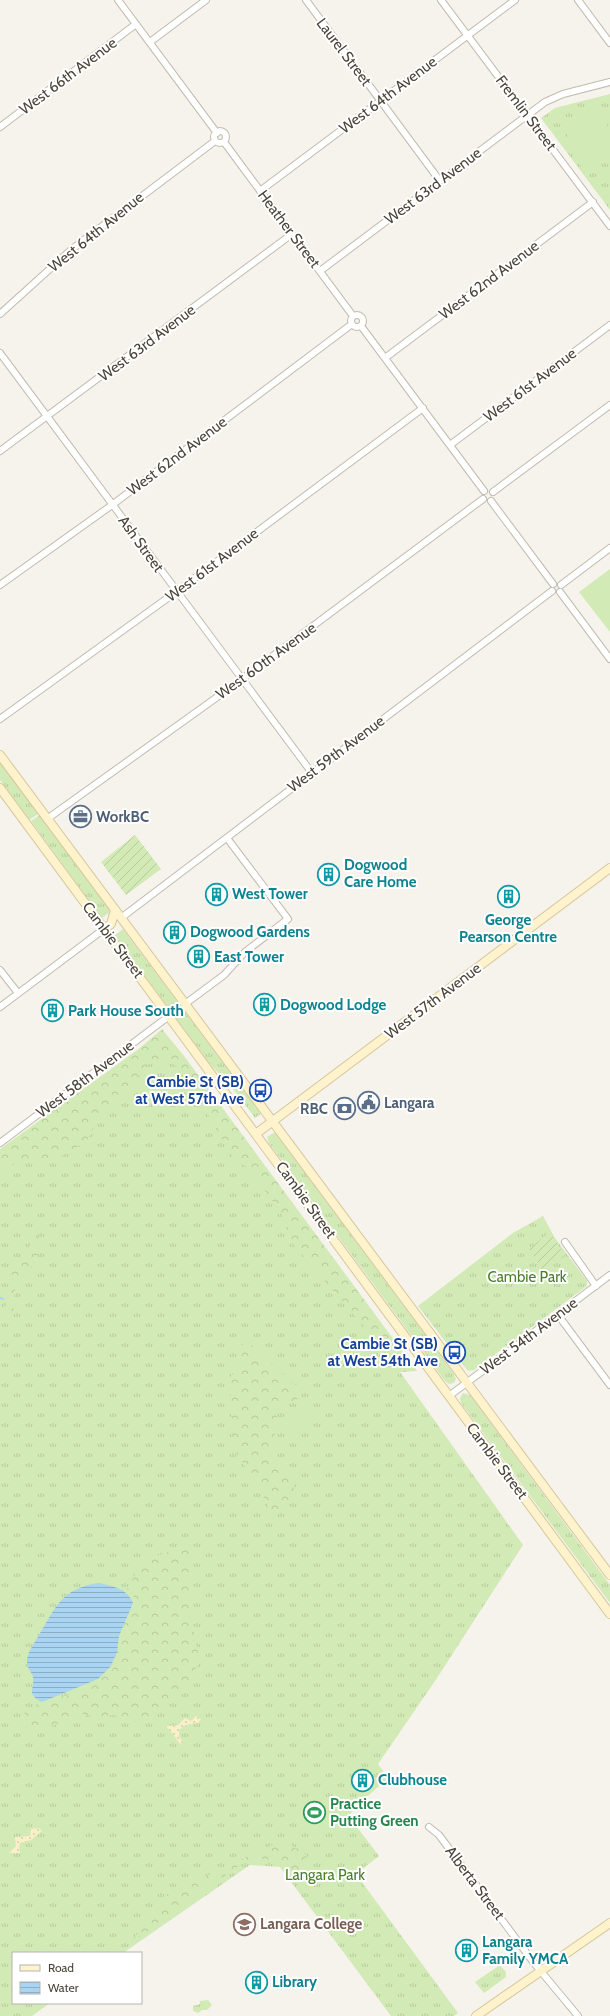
<svg xmlns="http://www.w3.org/2000/svg" width="610" height="2016" font-family="Cabin,sans-serif">
  <defs>
    <pattern id="grass-tufts" width="24" height="20" patternUnits="userSpaceOnUse"><rect width="24" height="20" fill="#d2eab5"/><path d="M3 7l-1-3M5 7V3M7 7l1-3M15 17l-1-3M17 17v-4M19 17l1-3" fill="none" stroke="#b6ca9c"/></pattern>
    <pattern id="forest-crowns" width="20" height="18" patternUnits="userSpaceOnUse"><rect width="20" height="18" fill="#d2eab5"/><path d="M2 6a3 3 0 1 1 6 0M12 15a3 3 0 1 1 6 0" fill="none" stroke="#b6ca9c"/></pattern>
    <pattern id="sand-dots" width="8" height="8" patternUnits="userSpaceOnUse"><rect width="8" height="8" fill="#f9efc9"/><path d="M2 2h.1M6 6h.1" fill="none" stroke="#d7cead" stroke-width="1.8" stroke-linecap="round"/></pattern>
    <pattern id="garden-furrows" width="10" height="10" patternUnits="userSpaceOnUse"><rect width="10" height="10" fill="#d2eab5"/><path d="M-1 1l2-2M0 10L10 0M9 11l2-2" fill="none" stroke="#b6ca9c"/></pattern>
    <pattern id="water-rules" width="6" height="5" patternUnits="userSpaceOnUse"><rect width="6" height="5" fill="#a9d4f2"/><path d="M0 2.5h6" fill="none" stroke="#8caec5"/></pattern>
  </defs>
  <rect width="100%" height="100%" fill="#f6f3ec"/>
  <path fill="url(#grass-tufts)" d="M610,94V210L541,118L555,108Z
    M0,762L38,814L29,820L0,780Z
    M40,815L109,908L110,912L102,918L31,821Z
    M123,929L261,1114L255,1118L233,1089L210,1064L115,935Z
    M158,1039L383,1348L523,1545L437,1678L378,1764L388,1778L352,1810L350,1818L379,1856L356,1874L458,2013L454,2016H391L280,1867L250,1865L123,1953H13V2003H50L32,2016H0V1160Z
    M275,1132L454,1374L456,1379L454,1383L449,1384L445,1381L269,1143L267,1137Z
    M543,1216L555,1238L587,1281V1286L474,1370L468,1371L418,1306L513,1233Z
    M463,1393L470,1395L610,1585V1603L461,1403L460,1398Z
    M500,1965L506,1972V1977L484,1993L475,1982Z
    M208,2000L212,2005L207,2010H202L198,2013L193,2011V2006L200,2004V2001Z"/>
  <path fill="url(#forest-crowns)" d="M162,1029L184,1056L417,1371L399,1372L368,1331L293,1244L280,1211L247,1167L234,1160L197,1095L174,1064H147L134,1085L104,1108L86,1142L55,1160H20L0,1174V1149L140,1048Z
    M38,1233L37,1259L15,1288L13,1313L2,1309L11,1300L12,1273Z
    M245,1343L252,1345L263,1357L299,1388L297,1400L278,1409L274,1433L280,1443L277,1449L272,1452V1457L270,1461L297,1480L290,1498L272,1522L267,1503L235,1450L229,1379L238,1367L241,1346Z
    M185,1549L192,1554L189,1609L200,1662L182,1690L150,1718L129,1723L114,1715L92,1717L76,1712C63,1721 37,1740 23,1723L25,1711L35,1705L87,1689L113,1669L120,1637L134,1604L135,1598L127,1590C131,1584 132,1579 136,1573C145,1557 168,1551 185,1549Z
    M289,1842L294,1848L300,1849L306,1855L305,1866L297,1886L285,1868L283,1862L262,1859L241,1864L144,1934L133,1939L149,1920L166,1895L272,1845Z"/>
  <path fill="url(#sand-dots)" d="M196,1716L201,1719L198,1723L185,1725L179,1730V1737L183,1742L180,1744L170,1730L167,1728V1726L178,1725L185,1718L191,1721Z
    M31,1829L39,1828L42,1831L31,1840L20,1843L19,1847L20,1853H9L16,1846L15,1837L30,1836Z"/>
  <path fill="url(#garden-furrows)" d="M135,835L161,869L126,895L101,862Z
    M550,1232L565,1256L543,1271L529,1249Z"/>
  <path fill="#d2eab5" d="M596,110L610,129V146L582,168L567,144V129L579,118Z
    M610,569V632L579,592Z
    M295,1409C305,1411 314,1415 313,1427L308,1434L296,1430L289,1431L286,1430C282,1421 285,1412 295,1409Z
    M303,1799L325,1804L330,1811L328,1822L317,1828L305,1826L297,1811V1804Z"/>
  <path fill="url(#water-rules)" d="M98,1583C112,1586 127,1588 133,1603L119,1636L117,1652L111,1666L98,1679L42,1702C25,1693 35,1690 33,1677C32,1672 27,1668 27,1663C26,1653 35,1643 39,1635C56,1607 61,1589 98,1583Z"/>
  <g fill="none" stroke-linecap="round" stroke-linejoin="round">
    <path stroke="#a9d4f2" stroke-width="2" d="M0,1298L3,1299"/>
    <defs>
      <path id="street" d="M118,0L217,133
        M306,0L440,181
        M441,0L610,226
        M578,0L610,43
        M150,42L206,0
        M0,127L136,24
        M214 137a6 6 0 1 1 12 0a6 6 0 1 1-12 0Z
        M224,142L353,316
        M260,191L515,0
        M320,271L545,102L563,94L610,82
        M0,314L72,249L215,141
        M351 321a6 6 0 1 1 12 0a6 6 0 1 1-12 0Z
        M361,326L484,491
        M0,353L312,773
        M385,358L593,202
        M450,445L610,325
        M0,451L292,234
        M493,492L610,405
        M491,501L553,584
        M0,585L112,505L352,324
        M561,585L610,548
        M560,592L610,659
        M0,719L176,592L423,408
        M47,819L234,685L483,499
        M121,918L552,591
        M0,970L18,993
        M185,1004L224,975L245,952L288,919L227,838
        M0,1007L104,929
        M0,1143L169,1016
        M565,1242L596,1286
        M558,1315L610,1385
        M449,1396L610,1275
        M429,1827L439,1835L534,1963L578,2016"/>
      <path id="secondary" d="M0,755L610,1575
        M0,788L610,1614
        M104,929L111,924L115,910
        M257,1133L610,868
        M476,2016L610,1923"/>
    </defs>
    <use href="#street" stroke="#c2bbae" stroke-width="8"/>
    <use href="#secondary" stroke="#d6c79b" stroke-width="10"/>
    <use href="#street" stroke="#fff" stroke-width="6"/>
    <use href="#secondary" stroke="#fff3cd" stroke-width="8"/>
  </g>
  <defs>
    <symbol id="office-ring" viewBox="-11 -11 22 22"><circle r="9.5" fill="#fff" stroke="#5c6f8a" stroke-width="1.5"/><path d="M-6-3h4V-5.5h4V-3h4V5H-6ZM-1-4.5V-3h2v-1.5ZM-6 0V1H6V0Z" fill="#5c6f8a"/></symbol>
    <symbol id="building-ring" viewBox="-11 -11 22 22"><circle r="9.5" fill="#fff" stroke="#0f9aa8" stroke-width="1.5"/><path d="M-4-6H4V6H1V3H-1V6H-4ZM-2.5-4.3h1.7v1.8h-1.7ZM.8-4.3h1.7v1.8H.8ZM-2.5-1h1.7V.8h-1.7ZM.8-1h1.7V.8H.8Z" fill="#0f9aa8"/></symbol>
    <symbol id="bus-ring" viewBox="-11 -11 22 22"><circle r="9.5" fill="#fff" stroke="#1a4fb4" stroke-width="1.5"/><path d="M-5-6H5V4H4V6H2V4H-2V6H-4V4H-5ZM-3.5-4V0h7V-4ZM-3.5 1.2v1.5H-2V1.2ZM2 1.2v1.5H3.5V1.2Z" fill="#1a4fb4"/></symbol>
    <symbol id="civic-ring" viewBox="-11 -11 22 22"><circle r="9.5" fill="#fff" stroke="#5c6f8a" stroke-width="1.5"/><path d="M-.6-6.5H3V-4.5H.6V-3L4-1V1h2V6H-6V1h2V-1L-.6-3ZM-1.2 2.5V6h2.4V2.5Z" fill="#5c6f8a"/></symbol>
    <symbol id="bank-ring" viewBox="-11 -11 22 22"><circle r="9.5" fill="#fff" stroke="#5c6f8a" stroke-width="1.5"/><path d="M-6-4H6V4H-6ZM0-2.3a2.3 2.3 0 1 0 0 4.6a2.3 2.3 0 1 0 0-4.6Z" fill="#5c6f8a"/></symbol>
    <symbol id="stadium-ring" viewBox="-11 -11 22 22"><circle r="9.5" fill="#fff" stroke="#2e9e5b" stroke-width="1.5"/><path d="M0-5a6.5 5 0 1 0 0 10a6.5 5 0 1 0 0-10ZM-3.5-1.8h7v3.6h-7Z" fill="#2e9e5b"/></symbol>
    <symbol id="university-ring" viewBox="-11 -11 22 22"><circle r="9.5" fill="#fff" stroke="#8d6e63" stroke-width="1.5"/><path d="M0-5L7-2L0 1L-7-2ZM-4 1L0 2.5L4 1V4Q0 6-4 4Z" fill="#8d6e63"/></symbol>
  </defs>
  <g fill-rule="evenodd">
    <use href="#office-ring" x="68" y="804" width="25" height="25"/>
    <use href="#building-ring" x="316" y="862" width="25" height="25"/>
    <use href="#building-ring" x="204" y="882" width="25" height="25"/>
    <use href="#building-ring" x="496" y="884" width="25" height="25"/>
    <use href="#building-ring" x="162" y="920" width="25" height="25"/>
    <use href="#building-ring" x="186" y="944" width="25" height="25"/>
    <use href="#building-ring" x="252" y="992" width="25" height="25"/>
    <use href="#building-ring" x="40" y="998" width="25" height="25"/>
    <use href="#bus-ring" x="248" y="1078" width="25" height="25"/>
    <use href="#civic-ring" x="356" y="1090" width="25" height="25"/>
    <use href="#bank-ring" x="332" y="1096" width="25" height="25"/>
    <use href="#bus-ring" x="442" y="1340" width="25" height="25"/>
    <use href="#building-ring" x="350" y="1768" width="25" height="25"/>
    <use href="#stadium-ring" x="302" y="1800" width="25" height="25"/>
    <use href="#university-ring" x="232" y="1912" width="25" height="25"/>
    <use href="#building-ring" x="454" y="1938" width="25" height="25"/>
    <use href="#building-ring" x="244" y="1970" width="25" height="25"/>
  </g>
  <g text-anchor="middle" dominant-baseline="central" stroke-width="4" stroke-linejoin="round" paint-order="stroke">
    <g font-size="15" fill="#4b4439" stroke="#fff">
      <text transform="translate(344 52) rotate(53)">Laurel Street</text>
      <text transform="translate(68 76) rotate(-37)">West 66th Avenue</text>
      <text transform="translate(388 95) rotate(-37)">West 64th Avenue</text>
      <text transform="translate(526 113) rotate(53)">Fremlin Street</text>
      <text transform="translate(433 186) rotate(-37)">West 63rd Avenue</text>
      <text transform="translate(289 229) rotate(53)">Heather Street</text>
      <text transform="translate(96 232) rotate(-39)">West 64th Avenue</text>
      <text transform="translate(489 280) rotate(-37)">West 62nd Avenue</text>
      <text transform="translate(147 343) rotate(-37)">West 63rd Avenue</text>
      <text transform="translate(530 385) rotate(-37)">West 61st Avenue</text>
      <text transform="translate(177 456) rotate(-37)">West 62nd Avenue</text>
      <text transform="translate(141 544) rotate(54)">Ash Street</text>
      <text transform="translate(212 565) rotate(-37)">West 61st Avenue</text>
      <text transform="translate(266 661) rotate(-36)">West 60th Avenue</text>
      <text transform="translate(336 754) rotate(-37)">West 59th Avenue</text>
      <text transform="translate(113 940) rotate(53)">Cambie Street</text>
      <text transform="translate(433 1001) rotate(-37)">West 57th Avenue</text>
      <text transform="translate(85 1079) rotate(-37)">West 58th Avenue</text>
      <text transform="translate(306 1200) rotate(54)">Cambie Street</text>
      <text transform="translate(529 1336) rotate(-37)">West 54th Avenue</text>
      <text transform="translate(497 1461) rotate(53)">Cambie Street</text>
      <text transform="translate(475 1883) rotate(53)">Alberta Street</text>
    </g>
    <g font-size="15" font-weight="bold" fill="#4e5e75" stroke="#fff" text-anchor="start">
      <text x="96" y="817">WorkBC</text>
      <text x="384" y="1103">Langara</text>
      <text x="328" y="1109" text-anchor="end">RBC</text>
    </g>
    <g font-size="15" font-weight="bold" fill="#0d838f" stroke="#fff" text-anchor="start">
      <text x="344" y="865">Dogwood<tspan x="344" dy="17">Care Home</tspan></text>
      <text x="232" y="894">West Tower</text>
      <text x="508" y="920" text-anchor="middle">George<tspan x="508" dy="17">Pearson Centre</tspan></text>
      <text x="190" y="932">Dogwood Gardens</text>
      <text x="214" y="957">East Tower</text>
      <text x="280" y="1005">Dogwood Lodge</text>
      <text x="68" y="1011">Park House South</text>
      <text x="378" y="1780">Clubhouse</text>
      <text x="482" y="1942">Langara<tspan x="482" dy="17">Family YMCA</tspan></text>
      <text x="272" y="1982">Library</text>
    </g>
    <g font-size="15" font-weight="bold" fill="#164399" stroke="#fff" text-anchor="end">
      <text x="244" y="1082">Cambie St (SB)<tspan x="244" dy="17">at West 57th Ave</tspan></text>
      <text x="438" y="1344">Cambie St (SB)<tspan x="438" dy="17">at West 54th Ave</tspan></text>
    </g>
    <g font-size="15" fill="#4a7f2a" stroke="#fff">
      <text x="527" y="1277">Cambie Park</text>
      <text x="325" y="1875">Langara Park</text>
    </g>
    <g font-size="15" font-weight="bold" fill="#27864d" stroke="#fff" text-anchor="start">
      <text x="330" y="1804">Practice<tspan x="330" dy="17">Putting Green</tspan></text>
    </g>
    <g font-size="15" font-weight="bold" fill="#785e54" stroke="#fff" text-anchor="start">
      <text x="260" y="1924">Langara College</text>
    </g>
  </g>
  <rect x="12" y="1952" width="130" height="52" fill="#ffffff" stroke="#b7b4b0"/>
  <rect x="20" y="1965" width="20" height="6" fill="#fff3cd" stroke="#b7b4b0"/>
  <text x="48" y="1972" font-size="12" fill="#4b4439">Road</text>
  <rect x="20" y="1982" width="20" height="12" fill="url(#water-rules)" stroke="#b7b4b0"/>
  <text x="48" y="1992" font-size="12" fill="#4b4439">Water</text>
</svg>
